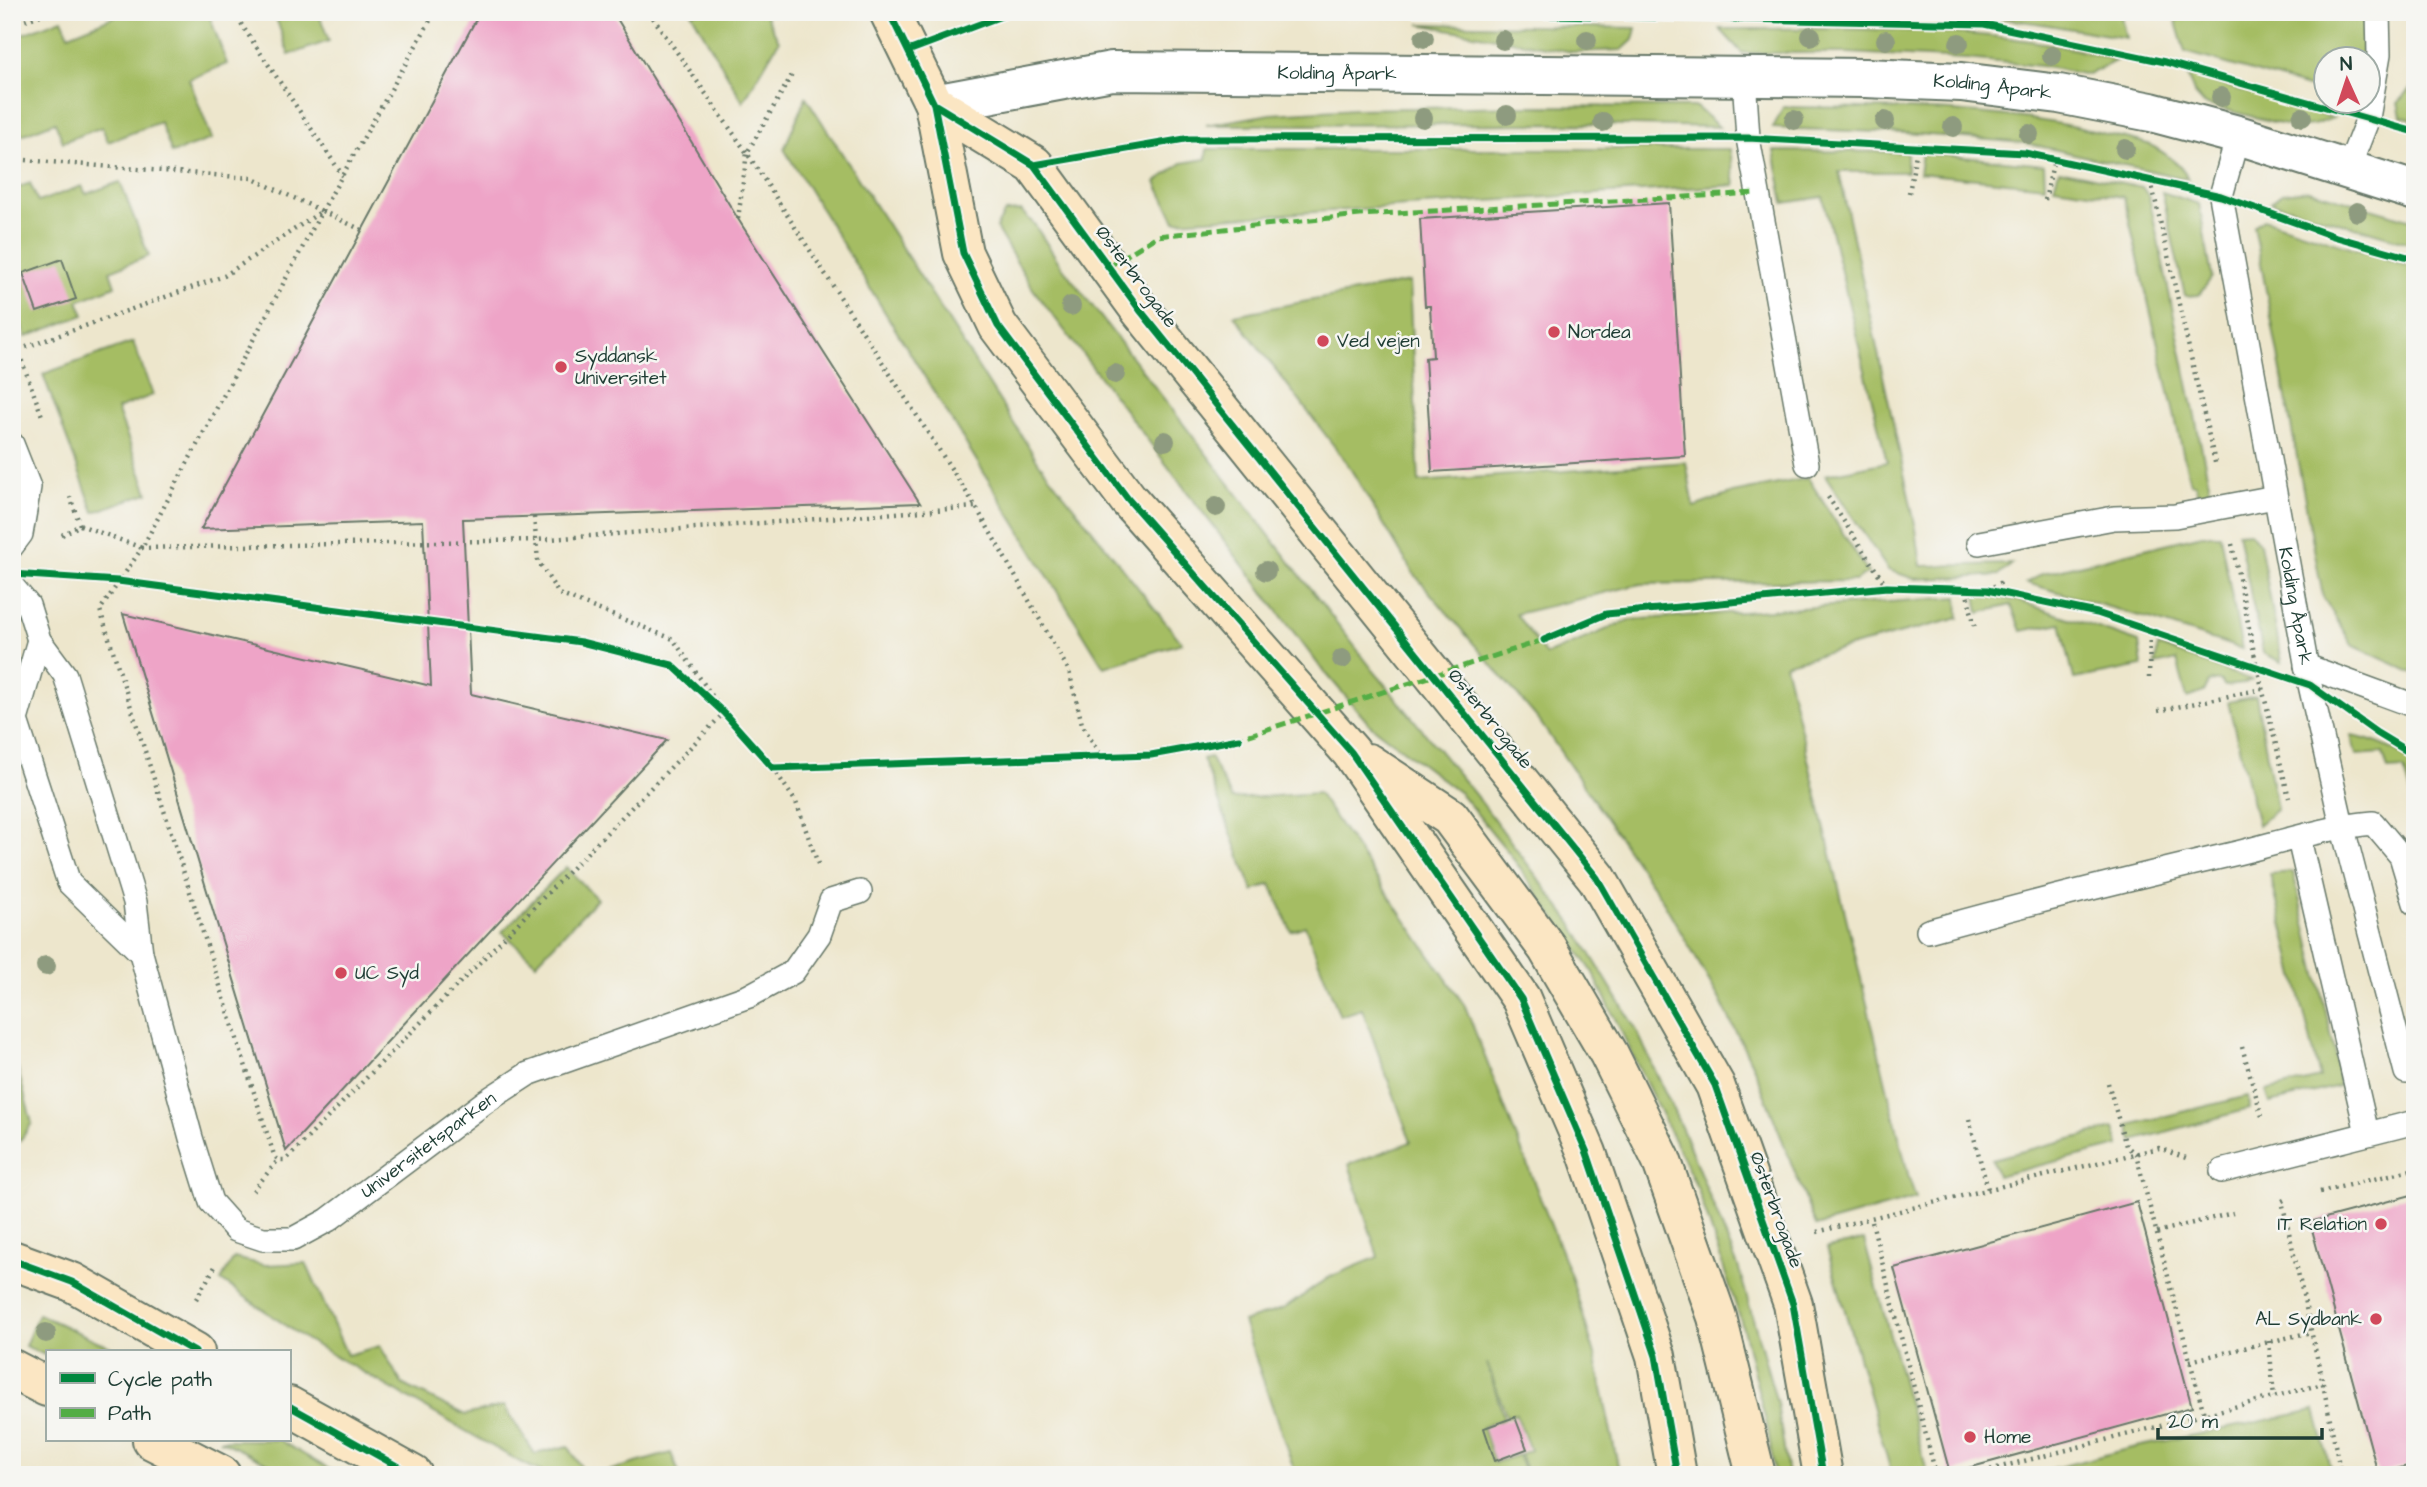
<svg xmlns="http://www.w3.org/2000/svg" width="2427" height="1487" font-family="'Architects Daughter',sans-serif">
  <rect width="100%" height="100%" fill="#f6f6f2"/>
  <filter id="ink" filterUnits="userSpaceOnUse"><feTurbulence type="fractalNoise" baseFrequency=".0143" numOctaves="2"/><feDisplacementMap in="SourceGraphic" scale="14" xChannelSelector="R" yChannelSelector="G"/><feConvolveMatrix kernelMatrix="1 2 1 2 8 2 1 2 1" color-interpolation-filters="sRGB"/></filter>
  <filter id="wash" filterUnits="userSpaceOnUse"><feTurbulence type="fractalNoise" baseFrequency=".00686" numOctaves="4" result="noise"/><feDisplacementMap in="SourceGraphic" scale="28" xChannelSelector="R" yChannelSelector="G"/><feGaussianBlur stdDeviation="1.57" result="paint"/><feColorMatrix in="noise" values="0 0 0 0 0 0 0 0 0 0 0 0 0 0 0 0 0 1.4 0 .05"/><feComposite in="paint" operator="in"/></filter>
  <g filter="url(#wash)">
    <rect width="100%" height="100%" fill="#ede6cc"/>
    <path fill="#a5bd63" stroke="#627d4c" stroke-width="2" d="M125,12H208L227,64L189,79L212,139L172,153L160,122L108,142L102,127L63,142L55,122L22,135L12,109V38L62,19L69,35Z
      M274,12H318L329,41L289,55Z
      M691,12H764L779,41L743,102Z
      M1888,12H2120L2126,38L2036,23L1964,14Z
      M2214,12H2368L2369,20L2360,59L2326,60L2325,92L2185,52L2175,19Z
      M1419,24L1636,28L1633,40L1622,50L1572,52Z
      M1720,29C1827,29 1937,26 2044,43C2068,47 2093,54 2117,60L2088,75L2041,66L1966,59L1848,53H1742Z
      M2187,74L2333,118L2314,125L2292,127L2204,104L2194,93Z
      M2415,88V120L2401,116L2398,102L2411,89Z
      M806,97L1039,463L1182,643L1104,667L784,149Z
      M1530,106L1696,107L1719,127L1583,124L1206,125L1271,114L1355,109Z
      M1783,107C1889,108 1999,107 2102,133C2118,137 2139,139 2154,147C2167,154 2182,166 2188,179L2025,143L1905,133L1773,128Z
      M1207,149H1730L1735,185L1175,221L1156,182L1182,163L1206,159Z
      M1774,151L1907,152V172H1839L1916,529L1921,566L2012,564L1999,575L1971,577L1915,579L1888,570L1825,475L1887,462L1823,197L1784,203Z
      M1922,153L2044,165L2045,186L1919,173Z
      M2059,170L2142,187L2149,197L2211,493L2198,494L2195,484L2190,483L2124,197L2054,187Z
      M120,182L149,256L110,271L115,286L78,301L84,315L26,337L12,300V190L30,183L38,202L82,186L86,194Z
      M2309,190L2415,221V245L2271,202L2283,193Z
      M2162,192L2199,204L2212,277L2199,295L2185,296Z
      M1021,211L1034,224L1060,264L1373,670L1482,803L1573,925L1637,1031L1686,1138L1739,1269L1777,1403L1788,1475H1775L1768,1430L1741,1321L1698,1190L1592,971L1509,853L1461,794L1370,725L1318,664L1033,289L996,228L1005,212Z
      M2263,219L2415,268V674L2352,645L2323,597L2254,226Z
      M1409,282L1419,482L1686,462L1694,507L1733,493L1808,478L1868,573L1855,581L1641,584L1516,614L1546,655L1629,620L1958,597L1959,618L1785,664L1909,1178L1916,1198L1816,1226L1754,1068L1719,998L1663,901L1538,719L1413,573L1347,463L1234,315Z
      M133,342L153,395L117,409L148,493L94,512L43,374Z
      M2250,532L2260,544L2282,662L2263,653L2238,533Z
      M2202,535H2220L2242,649L2156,621L2027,583L2042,574Z
      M1976,595L2016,600L2139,642L2142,666L2074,679L2061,623L2021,631L2011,605L1979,613Z
      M2158,646L2251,680L2243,684L2225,686L2220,680L2209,682L2204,692L2187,698L2177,660L2155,665Z
      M2256,696L2277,809L2258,825L2228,702Z
      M2351,736C2374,740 2396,749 2415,764V813L2404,769L2388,770L2383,753L2356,755Z
      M1210,757L1232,799L1318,793L1465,1006L1572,1279L1595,1355L1620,1475H1528L1520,1454L1530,1450L1516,1414L1507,1417L1487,1363L1504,1419L1482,1427L1494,1463L1518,1455L1526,1475H1296L1243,1322L1285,1308L1330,1277L1378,1257L1349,1164L1411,1142L1362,1009L1340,1016L1305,926L1291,931L1271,884L1253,891L1203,759Z
      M566,867L597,899L536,963L502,932Z
      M2293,872L2335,1051L2339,1086L2270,1103L2266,1091L2320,1078L2270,874Z
      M12,1048L32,1123L20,1141L12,1136Z
      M2248,1096L2249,1109L2133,1141L2129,1125Z
      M2114,1128L2119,1146L1997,1176L1992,1159Z
      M1864,1240L1928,1475H1892L1827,1248Z
      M234,1258L265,1265L306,1263L347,1355L380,1346L402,1384L465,1415L504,1406L535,1454L568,1446L586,1475H548L520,1462L305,1339L221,1280Z
      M38,1314L121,1352H47V1356L25,1346Z
      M2315,1410L2332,1475H2029L2127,1449Z
      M220,1440H279L339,1475H292Z
      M671,1453L680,1475H594Z"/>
    <g id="blocks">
      <path fill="#eea4c7" d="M480,12H613L738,219L920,503L463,519L471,694L667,740L286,1151L123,614L431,686L423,521L201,529Z
        M1669,203L1685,456L1432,472L1425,358L1433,357L1430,306H1425L1420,219Z
        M62,259L76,299L37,312L23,273Z
        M2415,1194V1464L2378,1474L2310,1222Z
        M2137,1202L2192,1407L1950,1473L1894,1268Z
        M1515,1417L1527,1449L1495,1461L1484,1428Z"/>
    </g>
  </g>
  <g filter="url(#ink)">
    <use href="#blocks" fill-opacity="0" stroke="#677869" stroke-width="2"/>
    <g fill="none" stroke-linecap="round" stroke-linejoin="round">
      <defs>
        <g id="service">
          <path d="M1744,77L1748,138L1807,464"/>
          <path id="s1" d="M2238,135L2221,196L2310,685L2342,825L2406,1072"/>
          <path d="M2348,169L2368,118L2379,54L2378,12"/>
          <path d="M12,444L29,487L21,534L12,546"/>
          <path d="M1979,543L2114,518L2175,516L2275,497"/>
          <path id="s2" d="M12,586L28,605L39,640L65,675L135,902L141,953L191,1138L211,1202L236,1230L263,1239H293L328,1220L485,1102L528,1074L749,996L793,972L819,935L831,901L860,892"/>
          <path d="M39,640L16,720L69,883L141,953"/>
          <path d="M2306,666L2415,706"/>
          <path d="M2299,839L2367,1133"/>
          <path d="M1928,931C2029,903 2130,878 2233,854C2279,843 2326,827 2373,823L2401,856L2415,903"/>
          <path d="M2222,1171L2415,1122"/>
        </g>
        <g id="minor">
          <path id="s3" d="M934,104L1112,71L1865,78L1961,82L2059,94L2151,112L2238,135L2415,191"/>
        </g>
        <path id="secondary" d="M889,12L934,104L963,253L998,326L1128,499L1351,752L1521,999L1587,1153L1656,1356L1677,1475
          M934,104L1034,165L1140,310L1597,878L1715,1085L1793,1304L1823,1475
          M1368,763L1450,817L1547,948L1609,1054L1661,1159L1717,1317L1756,1475
          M12,1260L72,1282L195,1352
          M12,1369L47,1387
          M289,1406L413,1475
          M152,1440L221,1475"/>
      </defs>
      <use href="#service" stroke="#677869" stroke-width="26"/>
      <use href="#minor" stroke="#677869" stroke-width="42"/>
      <use href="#secondary" stroke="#677869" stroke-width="42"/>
      <path stroke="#677869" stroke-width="4.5" stroke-dasharray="2 5" stroke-linecap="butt" d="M233,12L343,176
        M649,12L747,153L976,507L1069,671L1082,724L1100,755
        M1504,12V14
        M12,25L49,12
        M12,159L251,178L322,211L224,276L18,350
        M2151,181L2216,467
        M1909,193L1917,148
        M2045,200L2054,159
        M322,211L362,230
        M738,219L747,153L793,73
        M12,334L42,416
        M1828,497L1887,587
        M534,517L538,561L559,594L673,639L724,713L286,1160H278L274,1155L100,610L142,548L536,540L976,507
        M80,525L142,548L322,211L435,12
        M62,535L80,525L70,497
        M2232,544L2257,667L2289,798
        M1966,590L1975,627
        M1987,590L2002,582
        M2149,678L2150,631
        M2158,711L2262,689
        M773,768L796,802L818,864
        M2242,1047L2263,1120
        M2108,1083L2126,1146L2136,1154L2204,1414
        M1969,1119L1988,1189
        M253,1191L278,1160
        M2320,1192L2415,1169
        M2284,1200L2282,1201L2323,1384L2341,1475
        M1817,1232L1871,1218
        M2157,1232L2233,1213
        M196,1299L216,1265
        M2269,1341L2274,1397
        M2190,1361L2311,1332
        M1936,1475L1871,1218L2159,1148L2186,1158
        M1970,1475L2323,1384
        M2403,1475L2415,1472"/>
      <use href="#service" stroke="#fff" stroke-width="23"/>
      <use href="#minor" stroke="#fff" stroke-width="38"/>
      <use href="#secondary" stroke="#fbe6c3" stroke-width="38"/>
      <path stroke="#52ad45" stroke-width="5" stroke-dasharray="10 5" stroke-linecap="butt" d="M1108,267L1157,236L1360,215L1757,193
        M1234,740L1550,638"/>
      <defs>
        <path id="cycleway" d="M889,12L934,104L963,253L998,326L1128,499L1351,752L1521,999L1587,1153L1656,1356L1677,1475
          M1411,12L1984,24L2165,62L2415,132
          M908,51L1012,12
          M934,104L1034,165L1140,310L1597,878L1715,1085L1793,1304L1823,1475
          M1034,165L1185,139L1748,138L2025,153L2221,196L2333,236L2415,259
          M12,574L118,581L581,642L672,665L724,713L773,768L1151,755L1239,739
          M1544,640L1606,614L1887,587L1987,590L2097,613L2310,685L2377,733L2415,756
          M12,1260L72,1282L195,1352
          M289,1406L413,1475"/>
      </defs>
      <use href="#cycleway" stroke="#f6f6f2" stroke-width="11"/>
      <use href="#cycleway" stroke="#00873e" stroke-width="7"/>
    </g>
    <g fill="#8e9b7f">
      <circle cx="1811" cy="36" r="10"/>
      <circle cx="1424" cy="38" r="10"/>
      <circle cx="1503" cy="40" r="10"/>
      <circle cx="1587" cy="40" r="10"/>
      <circle cx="1886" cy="40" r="10"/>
      <circle cx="1959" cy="43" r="10"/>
      <circle cx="2052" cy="56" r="10"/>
      <circle cx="2221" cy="97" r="10"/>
      <circle cx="1507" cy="115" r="10"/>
      <circle cx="2302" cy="117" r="10"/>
      <circle cx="1423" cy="118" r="10"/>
      <circle cx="1794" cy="120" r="10"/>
      <circle cx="1885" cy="121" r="10"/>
      <circle cx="1603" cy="122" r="10"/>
      <circle cx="1953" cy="127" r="10"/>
      <circle cx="2029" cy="134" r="10"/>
      <circle cx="2125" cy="149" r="10"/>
      <circle cx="2357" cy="212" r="10"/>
      <circle cx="1071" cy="306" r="10"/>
      <circle cx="1115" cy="374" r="10"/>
      <circle cx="1165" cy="441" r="10"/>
      <circle cx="1216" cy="507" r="10"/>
      <circle cx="1266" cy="571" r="10"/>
      <circle cx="1342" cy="659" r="10"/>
      <circle cx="46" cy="966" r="10"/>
      <circle cx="46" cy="1333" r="10"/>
    </g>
  </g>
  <g fill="#d1495b" stroke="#f6f6f2" stroke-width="2.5">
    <circle cx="1554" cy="332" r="7"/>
    <circle cx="1323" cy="341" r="7"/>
    <circle cx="561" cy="367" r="7"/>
    <circle cx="341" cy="973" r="7"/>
    <circle cx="2381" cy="1224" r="7"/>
    <circle cx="2376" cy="1319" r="7"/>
    <circle cx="1970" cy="1437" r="7"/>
  </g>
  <g text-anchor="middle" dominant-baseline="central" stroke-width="5" stroke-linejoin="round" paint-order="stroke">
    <g font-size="19" fill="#1f3d34" stroke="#f6f6f2">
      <text stroke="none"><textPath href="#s3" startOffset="406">Kolding Åpark</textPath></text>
      <text stroke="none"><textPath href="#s3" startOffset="1062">Kolding Åpark</textPath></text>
      <text transform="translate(1136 277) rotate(53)">Østerbrogade</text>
      <text stroke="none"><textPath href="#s1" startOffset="480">Kolding Åpark</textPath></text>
      <text transform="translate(1490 719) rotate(51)">Østerbrogade</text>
      <text stroke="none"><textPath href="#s2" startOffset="914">Universitetsparken</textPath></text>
      <text transform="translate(1776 1210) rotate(70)">Østerbrogade</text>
    </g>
    <g font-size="19" fill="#1f3d34" stroke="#f6f6f2" text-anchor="start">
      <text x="1568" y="332">Nordea</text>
      <text x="1337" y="341">Ved vejen</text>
      <text x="575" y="356">Syddansk<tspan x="575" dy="22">Universitet</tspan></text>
      <text x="355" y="973">UC Syd</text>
      <text x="2367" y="1224" text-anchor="end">IT Relation</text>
      <text x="2362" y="1319" text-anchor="end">AL Sydbank</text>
      <text x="1984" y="1437">Home</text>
    </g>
  </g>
  <rect width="2427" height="1487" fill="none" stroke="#f6f6f2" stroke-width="42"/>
  <rect x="46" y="1350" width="245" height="91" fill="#f6f6f2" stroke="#a0aca6" stroke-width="2"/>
  <rect x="60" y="1373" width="35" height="10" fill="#00873e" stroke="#a0aca6" stroke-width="2"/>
  <text x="108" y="1386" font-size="21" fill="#1f3d34">Cycle path</text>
  <rect x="60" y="1408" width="35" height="10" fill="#52ad45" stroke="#a0aca6" stroke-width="2"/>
  <text x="108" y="1420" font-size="21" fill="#1f3d34">Path</text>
  <g transform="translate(2347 80) rotate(357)"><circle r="33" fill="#f6f6f2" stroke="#a0aca6" stroke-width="2"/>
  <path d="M0-5L12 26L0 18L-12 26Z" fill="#d1495b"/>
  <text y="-10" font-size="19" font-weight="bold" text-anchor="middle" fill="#1f3d34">N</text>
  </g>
  <path d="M2158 1428v10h164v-10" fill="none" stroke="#1f3d34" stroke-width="3.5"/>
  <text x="2168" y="1428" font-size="21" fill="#1f3d34" stroke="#f6f6f2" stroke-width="5" paint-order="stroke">20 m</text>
</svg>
